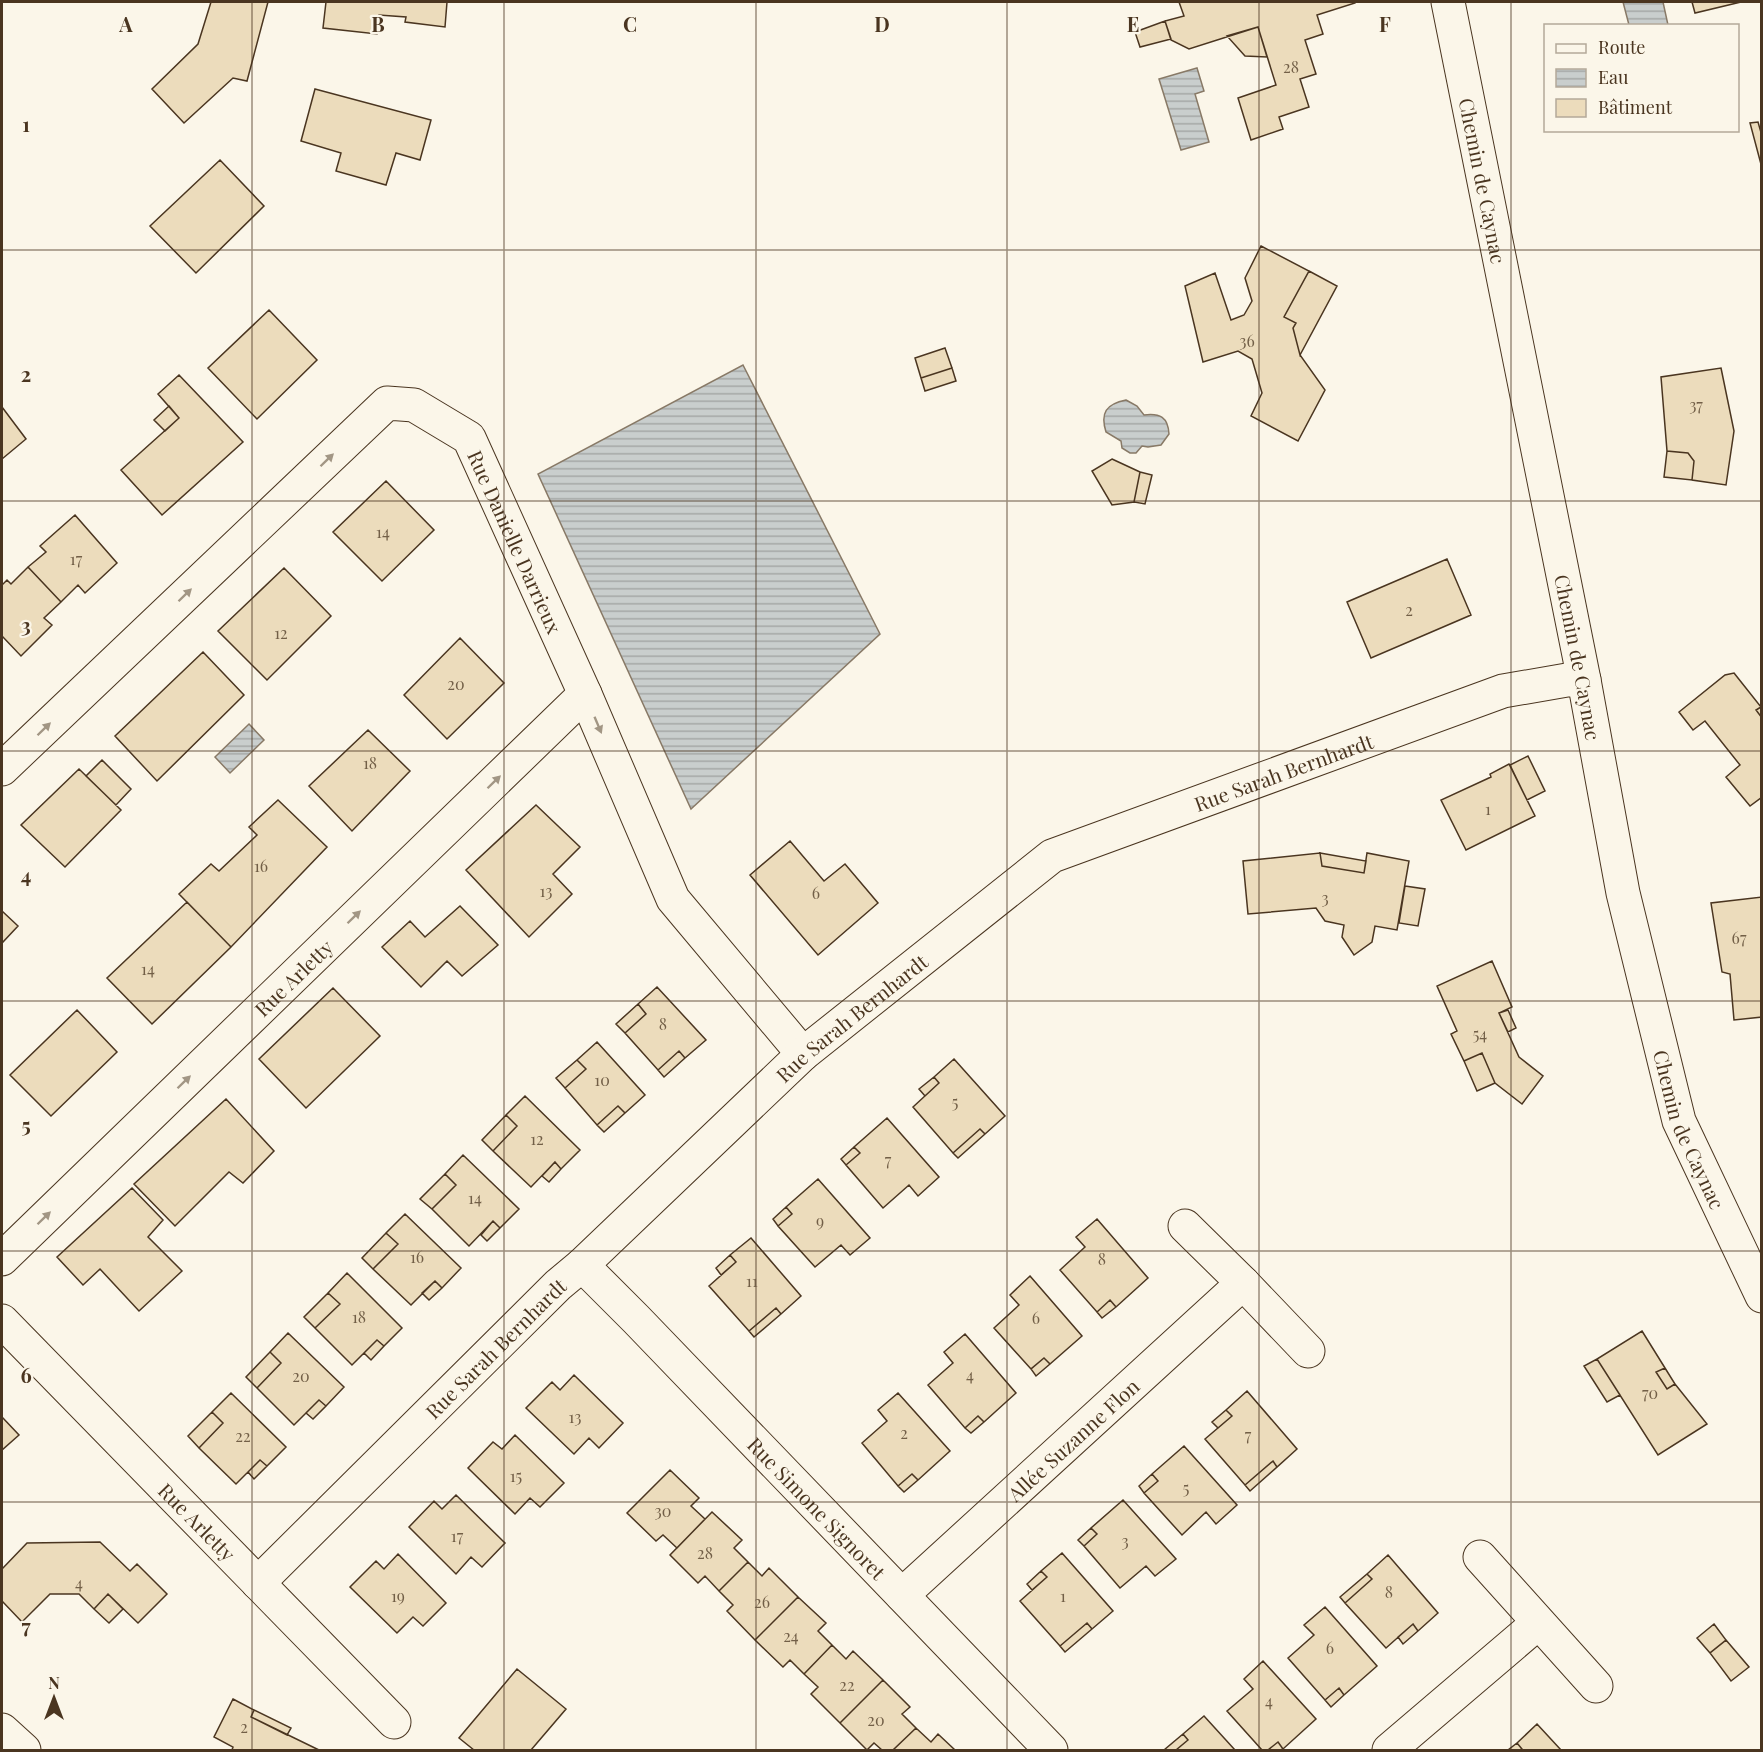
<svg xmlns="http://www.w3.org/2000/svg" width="1763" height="1752" font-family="'Playfair Display',serif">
  <defs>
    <pattern id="water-rules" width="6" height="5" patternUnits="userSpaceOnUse" patternTransform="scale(1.5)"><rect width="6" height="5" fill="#c9cecd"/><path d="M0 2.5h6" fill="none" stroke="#a5a8a6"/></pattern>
  </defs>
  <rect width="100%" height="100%" fill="#fbf6e9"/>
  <path fill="url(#water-rules)" stroke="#887966" stroke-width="1.5" d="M1623,2H1663L1668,25H1629Z
    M1197,68L1204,91L1195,94L1209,142L1181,150L1159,79Z
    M743,365L880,634L691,809L538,474Z
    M1126,400L1137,406L1144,415C1160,413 1168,417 1169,434L1161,445L1148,447L1142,446L1136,453H1130L1122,448L1121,441L1106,432C1100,413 1106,404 1126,400Z
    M249,724L264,740L230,773L215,757Z"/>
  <path fill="#ecdcbc" stroke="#4a3520" stroke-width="1.5" d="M211,2H268L247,81L233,78L184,123L152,89L198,44Z
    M326,2H447L445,27L405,22L406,17L379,15L377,34L323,28Z
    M1179,2H1355V3L1317,15L1323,34L1305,40L1316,74L1300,79L1309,107L1279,117L1283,129L1251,140L1238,98L1276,85L1258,27L1189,49L1171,40L1165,21L1184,16Z
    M1692,2H1741L1695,13Z
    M1165,21L1171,39L1140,47L1135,32Z
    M1258,27L1267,57L1245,56L1227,36Z
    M315,89L431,120L420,160L396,153L386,185L336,171L341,153L301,141Z
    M1758,122L1762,136V168L1750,123Z
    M220,160L264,206L196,273L150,226Z
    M1261,246L1309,271L1284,317L1296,323L1293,328L1300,355L1325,390L1298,441L1251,416L1262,393L1252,359L1238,351L1203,362L1185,286L1215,273L1231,320L1244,315L1252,301L1245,278Z
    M1309,271L1337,286L1300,355L1293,328L1296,323L1284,317Z
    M269,310L317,360L257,419L208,368Z
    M945,348L952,368L921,378L915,358Z
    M952,368L956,381L925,391L921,378Z
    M1721,368L1734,431L1726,485L1692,480L1694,461L1688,453L1667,451L1661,377Z
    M179,375L243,442L162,515L121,470L179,418L158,394Z
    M169,406L179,418L165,431L154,420Z
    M2,407L26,439L2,459Z
    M1667,451L1688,453L1694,461L1692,480L1664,477Z
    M1112,459L1140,472L1134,502L1112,505L1092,471Z
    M1140,472L1152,475L1145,504L1134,502Z
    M386,481L434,530L382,581L333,532Z
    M75,515L117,563L85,593L78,585L61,602L28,567L46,552L40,546Z
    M1447,559L1471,615L1371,658L1347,602Z
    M28,567L61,602L44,618L52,625L21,656L2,636V585L7,580L11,584Z
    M284,568L331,616L267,680L218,631Z
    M460,638L504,683L447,739L404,695Z
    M203,652L244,695L157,781L115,736Z
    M1734,673L1761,707L1756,710L1762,718V797L1750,806L1726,777L1740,765L1705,721L1693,730L1679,712L1725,675Z
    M1761,707H1762V718L1756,710Z
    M368,730L410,771L352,831L309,786Z
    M1528,756L1545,791L1527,800L1510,765Z
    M102,760L131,789L116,805L86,776Z
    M1509,764L1535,816L1466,850L1441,800L1491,777L1490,774Z
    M79,769L121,810L65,867L21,825Z
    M278,800L327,847L231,947L179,894L211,864L219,871L257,835L249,827Z
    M536,805L580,847L553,874L572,894L529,937L466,870Z
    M790,841L824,881L845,864L878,903L818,955L750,875Z
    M1320,853L1366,861L1364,873L1322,866Z
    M1320,853L1322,866L1364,873L1367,853L1409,861L1397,930L1375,926L1372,942L1354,955L1342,937L1344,925L1325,921L1316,908L1248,914L1243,861Z
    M1405,886L1425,889L1418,926L1399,923Z
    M1762,897V1017L1734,1020L1730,974L1722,972L1711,903Z
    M187,902L231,947L152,1024L107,978Z
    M460,906L498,945L462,976L447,961L421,987L382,947L410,921L425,937Z
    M2,911L18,926L2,943Z
    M1492,961L1512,1007L1499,1013L1519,1057L1543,1076L1522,1104L1495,1083L1482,1053L1464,1061L1451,1034L1457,1031L1437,986Z
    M657,987L706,1040L685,1058L679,1051L658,1070L625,1033L646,1014L638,1004Z
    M333,988L380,1036L306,1108L259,1059Z
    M638,1004L646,1014L625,1033L616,1024Z
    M77,1010L117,1052L51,1116L10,1075Z
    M1508,1010L1516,1028L1508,1032L1499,1013Z
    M597,1042L645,1095L625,1113L618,1106L597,1125L565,1088L586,1069L577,1060Z
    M679,1051L685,1058L664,1077L658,1070Z
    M1482,1053L1495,1083L1477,1091L1464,1061Z
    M954,1059L1005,1116L985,1134L980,1129L953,1153L913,1107L939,1083L934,1077Z
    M577,1060L586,1069L565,1088L556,1078Z
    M934,1077L939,1083L925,1096L919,1089Z
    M525,1096L580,1150L561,1169L555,1162L531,1187L493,1151L517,1126L506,1115Z
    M226,1099L274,1151L243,1183L229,1172L175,1226L134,1184Z
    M618,1106L625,1113L604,1132L597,1125Z
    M506,1115L517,1126L493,1151L482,1140Z
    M887,1118L939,1177L918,1196L909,1185L883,1208L846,1165L860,1153L854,1147Z
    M980,1129L985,1134L958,1158L953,1153Z
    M854,1147L860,1153L846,1165L841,1159Z
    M463,1155L519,1209L500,1228L493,1221L469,1246L432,1209L456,1185L445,1174Z
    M555,1162L561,1169L549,1182L542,1176Z
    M445,1174L456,1185L432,1209L420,1199Z
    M818,1179L870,1238L850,1255L841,1245L815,1267L778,1226L792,1214L786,1207Z
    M132,1188L163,1220L148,1237L182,1271L139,1311L100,1269L83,1285L57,1257Z
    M786,1207L792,1214L778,1226L773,1219Z
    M405,1214L461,1268L442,1288L435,1281L411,1305L373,1269L398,1244L386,1233Z
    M1097,1219L1148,1278L1116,1307L1110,1300L1097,1312L1060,1270L1085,1247L1076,1237Z
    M493,1221L500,1228L487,1241L481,1235Z
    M386,1233L398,1244L373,1269L362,1258Z
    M751,1238L801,1296L781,1314L776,1308L749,1331L709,1286L736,1262L730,1255Z
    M730,1255L736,1262L721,1275L716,1268Z
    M347,1273L402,1328L384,1346L377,1340L352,1365L315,1328L340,1304L328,1293Z
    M1030,1276L1082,1336L1050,1364L1044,1358L1031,1369L994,1328L1019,1305L1010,1295Z
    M435,1281L442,1288L429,1300L422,1293Z
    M328,1293L340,1304L315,1328L304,1317Z
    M1110,1300L1116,1307L1102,1318L1097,1312Z
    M776,1308L781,1314L754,1337L749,1331Z
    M1642,1331L1665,1368L1656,1372L1667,1389L1675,1384L1707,1424L1658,1455L1597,1359Z
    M288,1333L344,1387L326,1406L319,1400L294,1425L257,1388L281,1363L270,1352Z
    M965,1334L1016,1393L984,1422L978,1416L965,1428L928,1385L953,1363L944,1352Z
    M377,1340L384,1346L371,1360L364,1353Z
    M270,1352L281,1363L257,1388L246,1377Z
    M1044,1358L1050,1364L1036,1376L1031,1369Z
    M1597,1359L1620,1395L1607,1402L1584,1366Z
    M1665,1368L1675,1384L1667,1389L1656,1372Z
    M574,1375L623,1423L599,1448L589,1438L574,1454L526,1408L552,1382L560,1390Z
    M1247,1391L1297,1449L1277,1467L1273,1461L1245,1485L1205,1439L1232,1416L1226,1410Z
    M231,1393L286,1447L267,1466L260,1460L236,1484L199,1448L223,1423L212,1412Z
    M898,1393L950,1451L918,1480L912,1474L898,1486L862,1443L887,1421L878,1410Z
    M319,1400L326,1406L313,1419L306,1413Z
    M1226,1410L1232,1416L1218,1428L1212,1422Z
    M212,1412L223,1423L199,1448L188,1436Z
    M978,1416L984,1422L971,1433L965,1428Z
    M2,1417L19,1435L2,1450Z
    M515,1435L564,1483L540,1507L530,1498L515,1514L468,1468L493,1442L502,1449Z
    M1184,1446L1237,1505L1216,1524L1206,1512L1182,1535L1144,1493L1158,1481L1152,1474Z
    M260,1460L267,1466L254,1479L248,1472Z
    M1273,1461L1277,1467L1250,1491L1245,1485Z
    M670,1470L699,1498L691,1506L705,1519L677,1548L663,1535L656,1541L627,1513Z
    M912,1474L918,1480L904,1492L898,1486Z
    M1152,1474L1158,1481L1144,1493L1139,1486Z
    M456,1495L505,1543L482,1567L471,1557L456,1574L409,1527L434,1501L442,1509Z
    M1123,1500L1176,1559L1155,1576L1146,1566L1120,1588L1084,1546L1097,1534L1091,1528Z
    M712,1512L742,1540L734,1548L748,1562L719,1591L705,1576L698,1583L670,1555Z
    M1091,1528L1097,1534L1084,1546L1078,1540Z
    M100,1542L130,1571L137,1564L167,1594L138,1623L108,1594L94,1609L79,1594H50L22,1622L2,1601V1569L27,1543Z
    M1062,1553L1113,1611L1092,1629L1087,1623L1060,1646L1020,1601L1047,1577L1041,1571Z
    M398,1554L446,1603L423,1626L413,1617L397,1633L350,1587L376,1561L384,1569Z
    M1388,1555L1438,1613L1418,1631L1413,1624L1386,1648L1345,1603L1372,1579L1367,1574Z
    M748,1562L762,1576L769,1568L798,1597L755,1640L727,1611L733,1605L719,1591Z
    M1041,1571L1047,1577L1032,1590L1027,1584Z
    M1367,1574L1372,1579L1345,1603L1340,1597Z
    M108,1594L123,1609L109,1623L94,1609Z
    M798,1597L826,1623L818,1631L832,1645L804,1674L790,1660L783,1667L755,1640Z
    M1325,1607L1377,1666L1344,1695L1339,1688L1325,1700L1288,1658L1314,1635L1304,1625Z
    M1087,1623L1092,1629L1065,1652L1060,1646Z
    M1413,1624L1418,1631L1403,1644L1398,1637Z
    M1714,1624L1726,1640L1710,1653L1697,1638Z
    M1726,1640L1749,1667L1731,1681L1710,1653Z
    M832,1645L846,1659L853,1651L883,1680L840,1723L811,1694L818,1687L804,1674Z
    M1263,1661L1316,1719L1283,1749L1278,1742L1268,1750H1262L1227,1711L1253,1689L1244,1679Z
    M517,1669L566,1709L531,1750H474L459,1738Z
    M883,1680L910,1707L902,1714L916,1728L893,1750H882L874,1743L867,1750L840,1723Z
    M1339,1688L1344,1695L1331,1707L1325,1700Z
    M233,1699L254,1710L251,1717L319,1750H232L233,1747L214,1737Z
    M254,1710L291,1728L287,1735L251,1717Z
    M1204,1716L1235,1750H1176L1188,1740L1183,1734Z
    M1537,1724L1561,1750H1520L1522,1749L1517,1743Z
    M916,1728L931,1742L938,1734L955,1750H893Z
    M1183,1734L1188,1740L1176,1750H1164Z
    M1278,1742L1283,1749L1281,1750H1268Z
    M1517,1743L1522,1749L1520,1750H1508Z"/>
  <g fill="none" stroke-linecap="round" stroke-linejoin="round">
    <defs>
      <g id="street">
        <path id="s1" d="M1448,2L1584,680L1623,893L1679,1121L1762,1296"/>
        <path id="s2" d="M2,769L387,403L414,405L469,438L585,694L673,899L803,1054"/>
        <path d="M1185,1226L1243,1283L1308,1351"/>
        <path id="s3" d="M2,1259L585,694"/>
        <path id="s4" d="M582,1265L636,1319L1051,1750"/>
        <path id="s5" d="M2,1321L394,1722"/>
        <path d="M1480,1557L1596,1686"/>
        <path id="s6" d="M258,1583L558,1285L582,1265L803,1054L1052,856L1503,691L1567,680H1584"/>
        <path id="s7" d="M902,1595L1243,1283"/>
        <path d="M2,1730L24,1750"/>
        <path d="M1389,1750L1538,1623"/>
      </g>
    </defs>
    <use href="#street" stroke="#4a3520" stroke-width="35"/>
    <use href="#street" stroke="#fbf6e9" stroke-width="33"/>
  </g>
  <defs><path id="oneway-solid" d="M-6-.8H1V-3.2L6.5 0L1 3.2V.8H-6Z" transform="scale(1.5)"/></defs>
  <g fill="#a29684">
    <use href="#oneway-solid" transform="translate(327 460) rotate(-44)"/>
    <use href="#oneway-solid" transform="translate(185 595) rotate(-44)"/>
    <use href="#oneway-solid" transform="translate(598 725) rotate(67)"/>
    <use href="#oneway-solid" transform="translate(44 729) rotate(-44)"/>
    <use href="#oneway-solid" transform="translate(494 782) rotate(-44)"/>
    <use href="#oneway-solid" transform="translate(354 917) rotate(-44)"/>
    <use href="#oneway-solid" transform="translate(184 1082) rotate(-44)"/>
    <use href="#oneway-solid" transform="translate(44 1218) rotate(-44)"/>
  </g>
  <path fill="none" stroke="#4a3520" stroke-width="1.5" stroke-opacity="0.55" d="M252,2V1750M504,2V1750M756,2V1750M1007,2V1750M1259,2V1750M1511,2V1750M2,250H1762M2,501H1762M2,751H1762M2,1001H1762M2,1251H1762M2,1502H1762"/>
  <g text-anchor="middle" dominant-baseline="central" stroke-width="4.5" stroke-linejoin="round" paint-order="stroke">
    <g font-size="16" fill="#725f47">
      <text x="1291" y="66">28</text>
      <text x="1247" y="340">36</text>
      <text x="1696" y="404">37</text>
      <text x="383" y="531">14</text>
      <text x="76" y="558">17</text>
      <text x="1409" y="609">2</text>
      <text x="281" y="632">12</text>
      <text x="456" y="683">20</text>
      <text x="370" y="762">18</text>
      <text x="1488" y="808">1</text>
      <text x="261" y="865">16</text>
      <text x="546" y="890">13</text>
      <text x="816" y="892">6</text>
      <text x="1325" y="897">3</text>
      <text x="1739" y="937">67</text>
      <text x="148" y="968">14</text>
      <text x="663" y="1023">8</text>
      <text x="1480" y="1033">54</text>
      <text x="602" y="1079">10</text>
      <text x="955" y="1101">5</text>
      <text x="537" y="1138">12</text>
      <text x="888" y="1159">7</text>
      <text x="475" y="1197">14</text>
      <text x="820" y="1220">9</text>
      <text x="417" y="1256">16</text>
      <text x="1102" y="1258">8</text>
      <text x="752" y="1280">11</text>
      <text x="359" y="1316">18</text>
      <text x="1036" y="1317">6</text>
      <text x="970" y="1374">4</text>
      <text x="301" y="1375">20</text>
      <text x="1650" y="1392">70</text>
      <text x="575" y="1416">13</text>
      <text x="904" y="1432">2</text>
      <text x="1248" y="1434">7</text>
      <text x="243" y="1435">22</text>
      <text x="516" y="1475">15</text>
      <text x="1186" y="1487">5</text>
      <text x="663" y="1510">30</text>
      <text x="457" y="1535">17</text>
      <text x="1125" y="1540">3</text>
      <text x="705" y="1552">28</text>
      <text x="79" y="1582">4</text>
      <text x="1389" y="1591">8</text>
      <text x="398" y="1595">19</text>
      <text x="1063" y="1595">1</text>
      <text x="762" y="1601">26</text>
      <text x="791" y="1635">24</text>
      <text x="1330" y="1647">6</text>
      <text x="847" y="1684">22</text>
      <text x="1269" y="1700">4</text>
      <text x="876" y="1719">20</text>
      <text x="244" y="1726">2</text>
    </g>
    <g font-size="20" fill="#4a3520" stroke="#fbf6e9">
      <text stroke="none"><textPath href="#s1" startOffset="182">Chemin de Caynac</textPath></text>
      <text stroke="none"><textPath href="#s2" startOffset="736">Rue Danielle Darrieux</textPath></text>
      <text stroke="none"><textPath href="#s1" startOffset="668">Chemin de Caynac</textPath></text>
      <text stroke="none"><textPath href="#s6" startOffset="1324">Rue Sarah Bernhardt</textPath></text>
      <text stroke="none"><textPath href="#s3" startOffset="405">Rue Arletty</textPath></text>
      <text stroke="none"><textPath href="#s6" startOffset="820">Rue Sarah Bernhardt</textPath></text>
      <text stroke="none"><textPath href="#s1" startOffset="1154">Chemin de Caynac</textPath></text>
      <text stroke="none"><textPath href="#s6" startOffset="334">Rue Sarah Bernhardt</textPath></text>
      <text stroke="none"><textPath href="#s7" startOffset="231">Allée Suzanne Flon</textPath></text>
      <text stroke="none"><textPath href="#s4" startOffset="338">Rue Simone Signoret</textPath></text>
      <text stroke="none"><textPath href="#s5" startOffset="280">Rue Arletty</textPath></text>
    </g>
  </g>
  <g font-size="20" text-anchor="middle" font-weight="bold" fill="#4a3520" stroke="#fbf6e9" stroke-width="4.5" stroke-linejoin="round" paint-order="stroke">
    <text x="126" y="32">A</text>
    <text x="378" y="32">B</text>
    <text x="630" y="32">C</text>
    <text x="882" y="32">D</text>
    <text x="1133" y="32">E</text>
    <text x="1385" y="32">F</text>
    <text x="26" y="132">1</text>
    <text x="26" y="382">2</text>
    <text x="26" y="633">3</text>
    <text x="26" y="883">4</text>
    <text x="26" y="1133">5</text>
    <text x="26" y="1383">6</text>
    <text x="26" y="1634">7</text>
  </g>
  <rect width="1763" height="1752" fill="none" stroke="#4a3520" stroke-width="6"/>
  <rect x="1544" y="24" width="195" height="108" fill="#fbf6e9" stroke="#b4a999" stroke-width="1.5"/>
  <rect x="1556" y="44" width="30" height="9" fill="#fbf6e9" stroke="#b4a999" stroke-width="1.5"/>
  <text x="1598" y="54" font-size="18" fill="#4a3520">Route</text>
  <rect x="1556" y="69" width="30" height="18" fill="url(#water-rules)" stroke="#b4a999" stroke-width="1.5"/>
  <text x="1598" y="84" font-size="18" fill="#4a3520">Eau</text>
  <rect x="1556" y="99" width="30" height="18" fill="#ecdcbc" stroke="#b4a999" stroke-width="1.5"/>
  <text x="1598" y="114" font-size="18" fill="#4a3520">Bâtiment</text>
  <g transform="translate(54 1698)" stroke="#fbf6e9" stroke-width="4.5" paint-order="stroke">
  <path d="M0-4.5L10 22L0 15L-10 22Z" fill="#4a3520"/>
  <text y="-9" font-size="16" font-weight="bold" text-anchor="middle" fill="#4a3520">N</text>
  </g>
</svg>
